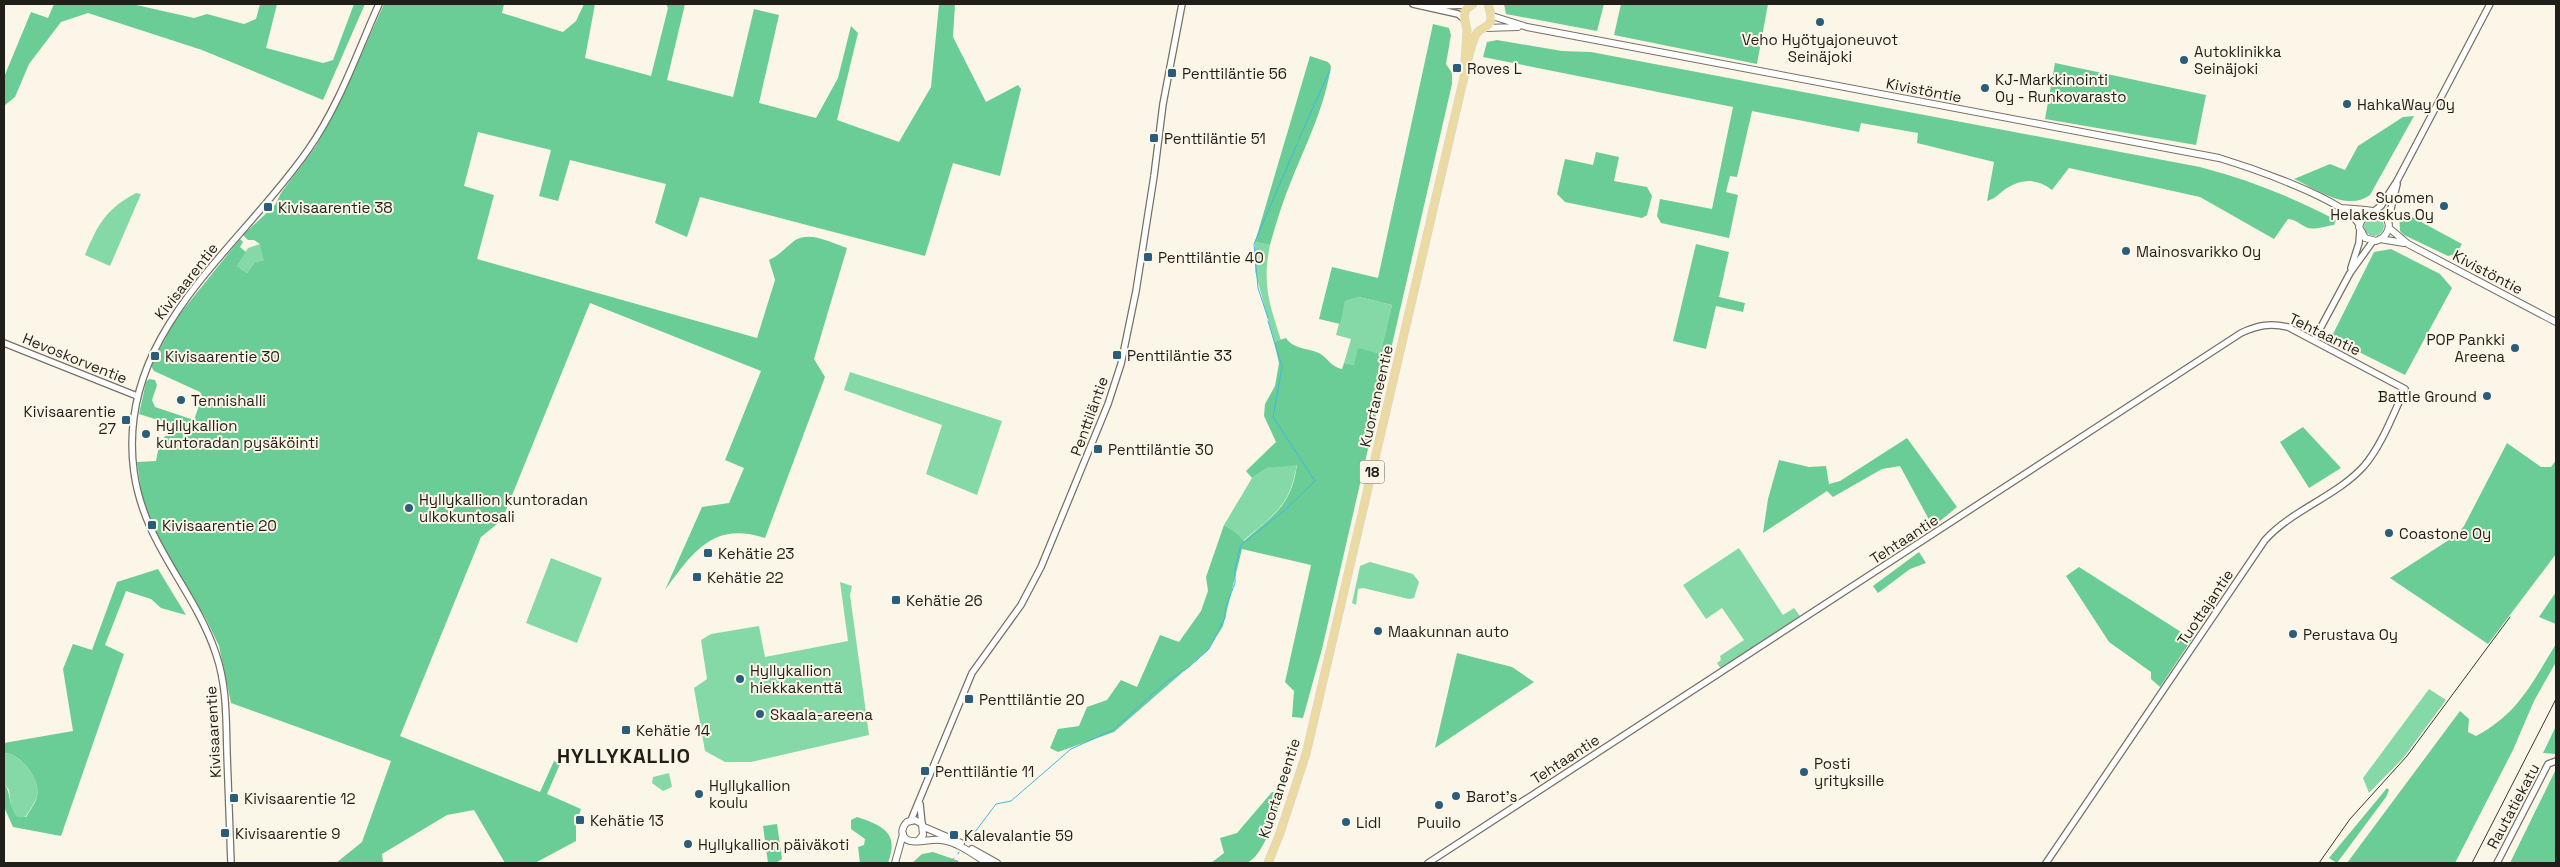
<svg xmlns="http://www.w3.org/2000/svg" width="2560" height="867" font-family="'Space Grotesk',sans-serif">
  <rect width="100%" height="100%" fill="#fcf6e8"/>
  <path fill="#84d9a7" d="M136,193L141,194L110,266L85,255C98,224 106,209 136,193Z
    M2364 226a10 10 0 1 1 20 0a10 10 0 1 1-20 0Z
    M269,241L273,258L255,262L247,273L237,266L248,248Z
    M1255,242L1270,245C1262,283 1269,304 1281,340L1274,342L1255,271Z
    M1359,297L1392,305L1380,354L1354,365L1344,363L1351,339L1336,335L1345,301Z
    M850,372L1002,421L977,495L926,474L942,425L844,390Z
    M1297,464C1290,507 1274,514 1243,541L1234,531L1224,525L1252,478L1267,468Z
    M1739,548L1783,615L1794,608L1800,616L1721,669L1717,663L1721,660L1720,656L1744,640L1722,608L1706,619L1683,585Z
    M551,558L602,578L577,643L526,623Z
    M1370,562L1413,574L1419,582L1414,598L1409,599L1363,588L1358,589L1356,605L1352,603L1360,566Z
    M840,582L852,586L850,595L869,735L751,762H725L705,751L694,688L707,679L701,640L711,634L759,626L765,657L848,641Z
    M2429,689L2446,700L2404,757L2369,793L2363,778Z
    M4,753C20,752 41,780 37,796C35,803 30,810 25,817H18L12,812L9,790L4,783Z
    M669,773L672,787L663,791L652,783L653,777Z"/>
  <path fill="#6acd95" d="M54,4H132L194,18L207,14L244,24L256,19L260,4H277L266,48L323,63L333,60L354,4H365L323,100L202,50L88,13L61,22L29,64L15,97L4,106V77L31,12L48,18Z
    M384,4H504L502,13L563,32L576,21L584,4H595L585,58L651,76L668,8L666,4H685L667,80L733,97L754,9L779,15L759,103L816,118L838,78L851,26L858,33L837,120L899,142L931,87L939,4H955L953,37L986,102L1018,85L1021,89L1000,176L953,163L925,256L700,197L687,237L655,223L666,184L570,160L558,201L539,196L551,150L478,132L464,186L494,195L477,259L757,338L775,280L769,260C780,255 785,248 794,241C809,230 832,243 847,248L814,359L825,377L765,538C713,521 693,552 665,590L702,507L729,503L744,468L725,460L761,371L590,303L502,520L481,537L400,736L540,792L554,761L560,764L547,794L581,809L576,824V841L535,863H505L474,810L447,815L382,854L383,863H336L362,842L391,761L231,703L219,646L206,619L154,533L143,504L137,462L156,461C159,447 159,436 174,432V425L139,414L146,382L149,379L155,380L157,385L152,400L155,407L194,420L202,397L200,392L154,371L151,366L175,320L240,239L243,242L240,247L246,252L237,266L247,273L255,262L264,260L260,244L254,240H248L243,235L275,205L281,193L316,146L345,91Z
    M1504,4H1604L1597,31L1506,14Z
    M1621,4H1768L1757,64L1614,35Z
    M1433,24L1449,28L1451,35L1446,64L1452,73V84L1322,649L1303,718L1292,717L1294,691L1285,682L1311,565L1242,549L1223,626L1208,650L1114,732L1058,752L1050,748L1058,729L1079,726L1087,707L1107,700L1121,680L1137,687L1160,635L1179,642L1201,611L1208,591L1206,577L1224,525L1234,531L1244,541C1273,515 1291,507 1297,465L1267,468L1252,478L1246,471L1276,442L1264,416L1265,404L1275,386L1279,363L1274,342L1286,338C1293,349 1307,348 1319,353C1328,358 1331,367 1342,369L1344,363L1354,365L1358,348L1380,354L1392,305L1359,297L1345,301L1340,324L1319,319L1332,267L1378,278Z
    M1497,40L1562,51L1591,52L2200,167C2249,180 2290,196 2336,220L2334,225C2326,226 2313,231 2306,227C2299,224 2297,220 2288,219L2274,239L2200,197L2069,168L2052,190C2038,179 2023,178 2007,188C1999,193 1997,198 1987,201L1994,162L1917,143L1918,133L1861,123L1859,132L1752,111L1737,177L1730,176L1726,192L1738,195L1729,238L1661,223L1657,216L1660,199L1712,209L1733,107L1483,57L1487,42Z
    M1310,56L1328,62L1331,66C1325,106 1307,142 1292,179C1283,200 1276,223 1270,245L1255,242Z
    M2055,63L2206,95L2196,145L2045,119Z
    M2414,116L2370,195C2347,212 2316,189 2294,179L2330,164L2345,170L2358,146L2403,117Z
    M1596,152L1619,157L1614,181L1647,187L1652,196L1647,215L1642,218L1565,202L1557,194L1565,159L1593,165Z
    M2399,210L2462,244L2456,254L2448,256L2404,235L2400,231Z
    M1696,244L1729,252L1719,297L1745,303L1743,312L1716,306L1706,349L1673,341Z
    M2391,249L2440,274L2452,288L2405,375L2331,338L2374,252Z
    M2303,427L2341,468L2309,488L2280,442Z
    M1907,438L1957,507L1933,527L1900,466L1882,469L1833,497L1827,491L1763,533L1768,499L1779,460L1809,467L1826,466L1829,484L1840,481Z
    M2507,443L2541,467H2551L2556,460V554L2488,644L2390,578L2455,536L2464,526Z
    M1919,552L1926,563L1910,569L1878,593L1873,586Z
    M2079,567L2192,639L2160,687L2151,679V672L2109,642L2066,576Z
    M158,569L186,615L161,608L151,599L126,591L105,645L124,654L61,836L13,827L4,807V783C12,794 8,808 18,817H26C30,810 36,803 37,796C41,780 20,752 4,753V743L73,731L63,669L73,644L92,650L117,582Z
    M2556,592V624L2539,617Z
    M2556,644V662L2534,701L2513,750L2455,863H2347L2460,711L2469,719L2468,732L2476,736C2518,714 2532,683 2556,644Z
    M1457,653L1512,667L1534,682L1435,748Z
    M2556,726V754L2543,753Z
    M2556,769V863H2510Z
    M2387,788L2389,790L2386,797L2337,863L2329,858Z
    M1272,792L1283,793C1277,810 1264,858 1246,863C1236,866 1221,863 1211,863L1224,853L1220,838L1237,833Z
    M857,817C884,826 899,833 888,863H860L858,847L864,845L865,839L851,829V820Z
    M777,824L782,859L776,863H768L763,826Z
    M933,852L959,861L957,863H912L922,854Z"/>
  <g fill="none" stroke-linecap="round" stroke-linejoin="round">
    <path stroke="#41b7e8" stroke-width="1" d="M1299,139L1330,70
      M1268,318L1258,288L1254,244L1297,144
      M969,840L996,804L1011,801L1071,749L1113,730L1166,682L1189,667L1209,649L1225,618L1226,606L1235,583V570L1241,545L1285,510L1315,481L1273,417L1282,367L1268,321
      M958,854L959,852
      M949,863L954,858"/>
    <defs>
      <path id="tertiary" d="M1413,4L1458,14L1464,19
        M1433,6L1471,5
        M2374,211L2381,206L2397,181L2490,4
        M2388,221L2397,184
        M2351,268L2359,243L2360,230
        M2314,340L2350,273L2373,241
        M4,343L137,396
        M920,804L922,824
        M911,820L972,673L1021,605L1041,567L1108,404L1121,364L1136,291L1154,176L1163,104L1182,4
        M231,863C230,827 228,790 227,753C226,719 227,686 216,654C194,588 144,545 134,472C115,333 238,251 308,150C339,106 357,53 379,4
        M1428,863L2241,333C2258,325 2270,323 2288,327L2405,389C2393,414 2382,445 2364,466C2336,497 2293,509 2265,540L2046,863
        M2497,863L2548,764L2556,761"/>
      <path id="secondary" d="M1492,16L1527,27L2219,158C2249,167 2343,199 2359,224
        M1485,28L1518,27
        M2341,208C2355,210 2395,207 2388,230C2386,236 2382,239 2376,241L2365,238L2359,227L2363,216L2371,211
        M2389,228L2408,244L2556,322
        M2380,239L2404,243
        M924,827L961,843
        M918,841L923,835L922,824L915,820L907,822C902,827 900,834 906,839C914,845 932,838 941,840C958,842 973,854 987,863
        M972,849L997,863
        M895,863L903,834"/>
      <path id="trunk" d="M1465,63L1467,30L1464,16L1466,9L1473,4
        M1268,863L1280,833L1306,754L1464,77C1467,65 1469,51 1474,39C1479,21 1498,35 1488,4"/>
    </defs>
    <use href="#tertiary" stroke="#767164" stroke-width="8"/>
    <use href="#secondary" stroke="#767164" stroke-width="8"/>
    <use href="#trunk" stroke="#d7d7d6" stroke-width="9"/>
    <use href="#tertiary" stroke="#fff" stroke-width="5.5"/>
    <use href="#secondary" stroke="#fff" stroke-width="6"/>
    <use href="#trunk" stroke="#ebdaa2" stroke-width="8"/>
    <path stroke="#393731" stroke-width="1" d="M2319,863L2350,819L2407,756L2510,617
      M2472,863L2556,699"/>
  </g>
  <g fill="#2b5d7a" stroke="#fcf6e8" stroke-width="2">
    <circle cx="1820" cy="22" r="5"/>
    <circle cx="2184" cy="60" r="5"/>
    <rect x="1452" y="63" width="10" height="10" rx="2.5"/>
    <rect x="1167" y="68" width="10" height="10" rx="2.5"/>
    <circle cx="1985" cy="88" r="5"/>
    <circle cx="2347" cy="104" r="5"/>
    <rect x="1149" y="133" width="10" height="10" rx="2.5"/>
    <circle cx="2444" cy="206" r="5"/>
    <rect x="263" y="202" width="10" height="10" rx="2.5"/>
    <circle cx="2126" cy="251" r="5"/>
    <rect x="1143" y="252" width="10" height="10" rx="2.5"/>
    <circle cx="2515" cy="348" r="5"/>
    <rect x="1112" y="350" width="10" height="10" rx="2.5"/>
    <rect x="150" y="351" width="10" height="10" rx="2.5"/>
    <circle cx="2487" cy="396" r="5"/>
    <circle cx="181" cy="400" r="5"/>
    <rect x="121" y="415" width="10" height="10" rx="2.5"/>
    <circle cx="146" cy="434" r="5"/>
    <rect x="1093" y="444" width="10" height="10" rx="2.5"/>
    <circle cx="409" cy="508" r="5"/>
    <rect x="147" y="520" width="10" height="10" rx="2.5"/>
    <circle cx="2389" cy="533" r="5"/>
    <rect x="703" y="548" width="10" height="10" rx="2.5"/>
    <rect x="692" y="572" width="10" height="10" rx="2.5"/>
    <rect x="891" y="595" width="10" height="10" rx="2.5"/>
    <circle cx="1378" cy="631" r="5"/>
    <circle cx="2293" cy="634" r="5"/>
    <circle cx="740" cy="679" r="5"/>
    <rect x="964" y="694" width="10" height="10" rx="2.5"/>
    <circle cx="760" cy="714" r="5"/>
    <rect x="621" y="725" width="10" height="10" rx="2.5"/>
    <rect x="920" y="766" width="10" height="10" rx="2.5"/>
    <circle cx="1804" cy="772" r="5"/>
    <circle cx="699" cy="794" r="5"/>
    <circle cx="1456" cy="796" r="5"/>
    <rect x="229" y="793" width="10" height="10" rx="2.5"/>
    <circle cx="1439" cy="805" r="5"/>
    <rect x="575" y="815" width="10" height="10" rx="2.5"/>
    <circle cx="1346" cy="822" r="5"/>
    <rect x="220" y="828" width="10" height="10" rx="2.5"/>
    <rect x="949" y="830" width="10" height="10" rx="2.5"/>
    <circle cx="688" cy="844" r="5"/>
  </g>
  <g text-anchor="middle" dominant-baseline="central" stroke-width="4" stroke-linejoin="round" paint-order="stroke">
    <rect fill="#fcf6e8" stroke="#636058" stroke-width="1" x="1359.5" y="460.5" width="25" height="23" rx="4"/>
    <g font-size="14" font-weight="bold" fill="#211f1a">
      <text x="1372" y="472">18</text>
    </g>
    <g font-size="15" fill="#211f1a" stroke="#fcf6e8" text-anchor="start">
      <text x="1820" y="39" text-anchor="middle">Veho Hyötyajoneuvot<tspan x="1820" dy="17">Seinäjoki</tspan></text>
      <text x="2194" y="51">Autoklinikka<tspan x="2194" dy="17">Seinäjoki</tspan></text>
      <text x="1467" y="68">Roves L</text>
      <text x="1182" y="73">Penttiläntie 56</text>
      <text x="1995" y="79">KJ-Markkinointi<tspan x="1995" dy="17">Oy - Runkovarasto</tspan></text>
      <text x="2357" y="104">HahkaWay Oy</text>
      <text x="1164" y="138">Penttiläntie 51</text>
      <text x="2434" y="197" text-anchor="end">Suomen<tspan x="2434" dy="17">Helakeskus Oy</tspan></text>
      <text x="278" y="207">Kivisaarentie 38</text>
      <text x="2136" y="251">Mainosvarikko Oy</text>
      <text x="1158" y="257">Penttiläntie 40</text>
      <text x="2505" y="339" text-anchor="end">POP Pankki<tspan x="2505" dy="17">Areena</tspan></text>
      <text x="1127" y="355">Penttiläntie 33</text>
      <text x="165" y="356">Kivisaarentie 30</text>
      <text x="2477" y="396" text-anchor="end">Battle Ground</text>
      <text x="191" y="400">Tennishalli</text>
      <text x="116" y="411" text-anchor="end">Kivisaarentie<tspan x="116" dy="17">27</tspan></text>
      <text x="156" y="425">Hyllykallion<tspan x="156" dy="17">kuntoradan pysäköinti</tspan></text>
      <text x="1108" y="449">Penttiläntie 30</text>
      <text x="419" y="499">Hyllykallion kuntoradan<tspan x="419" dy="17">ulkokuntosali</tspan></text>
      <text x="162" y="525">Kivisaarentie 20</text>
      <text x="2399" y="533">Coastone Oy</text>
      <text x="718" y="553">Kehätie 23</text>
      <text x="707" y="577">Kehätie 22</text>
      <text x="906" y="600">Kehätie 26</text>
      <text x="1388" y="631">Maakunnan auto</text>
      <text x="2303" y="634">Perustava Oy</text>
      <text x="750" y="670">Hyllykallion<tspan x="750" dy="17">hiekkakenttä</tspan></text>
      <text x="979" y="699">Penttiläntie 20</text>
      <text x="770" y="714">Skaala-areena</text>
      <text x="636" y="730">Kehätie 14</text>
      <text x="1814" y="763">Posti<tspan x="1814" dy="17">yrityksille</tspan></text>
      <text x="935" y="771">Penttiläntie 11</text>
      <text x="709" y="785">Hyllykallion<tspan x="709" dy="17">koulu</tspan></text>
      <text x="1466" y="796">Barot's</text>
      <text x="244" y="798">Kivisaarentie 12</text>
      <text x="590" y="820">Kehätie 13</text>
      <text x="1356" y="822">Lidl</text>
      <text x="1439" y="822" text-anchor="middle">Puuilo</text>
      <text x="235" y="833">Kivisaarentie 9</text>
      <text x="964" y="835">Kalevalantie 59</text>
      <text x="698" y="844">Hyllykallion päiväkoti</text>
    </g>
    <g font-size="15" fill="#211f1a" stroke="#fcf6e8">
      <text transform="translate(1924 90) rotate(11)">Kivistöntie</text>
      <text transform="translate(2488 272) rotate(28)">Kivistöntie</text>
      <text transform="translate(186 281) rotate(-52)">Kivisaarentie</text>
      <text transform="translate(2325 334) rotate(26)">Tehtaantie</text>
      <text transform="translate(75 358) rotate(22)">Hevoskorventie</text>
      <text transform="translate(1376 396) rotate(-77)">Kuortaneentie</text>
      <text transform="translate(1089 416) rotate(-70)">Penttiläntie</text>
      <text transform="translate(1904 539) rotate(-33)">Tehtaantie</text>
      <text transform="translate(2205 607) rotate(-56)">Tuottajantie</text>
      <text transform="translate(213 732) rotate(-93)">Kivisaarentie</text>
      <text transform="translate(1565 759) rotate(-33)">Tehtaantie</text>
      <text transform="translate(1279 788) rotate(-72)">Kuortaneentie</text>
      <text transform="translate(2513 806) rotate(-62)">Rautatiekatu</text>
    </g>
    <g font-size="20" font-weight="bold" letter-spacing="1" fill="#211f1a" stroke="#fcf6e8">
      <text x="624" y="756">HYLLYKALLIO</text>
    </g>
  </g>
  <rect width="2560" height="867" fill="none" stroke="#211f1a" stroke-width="10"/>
</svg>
